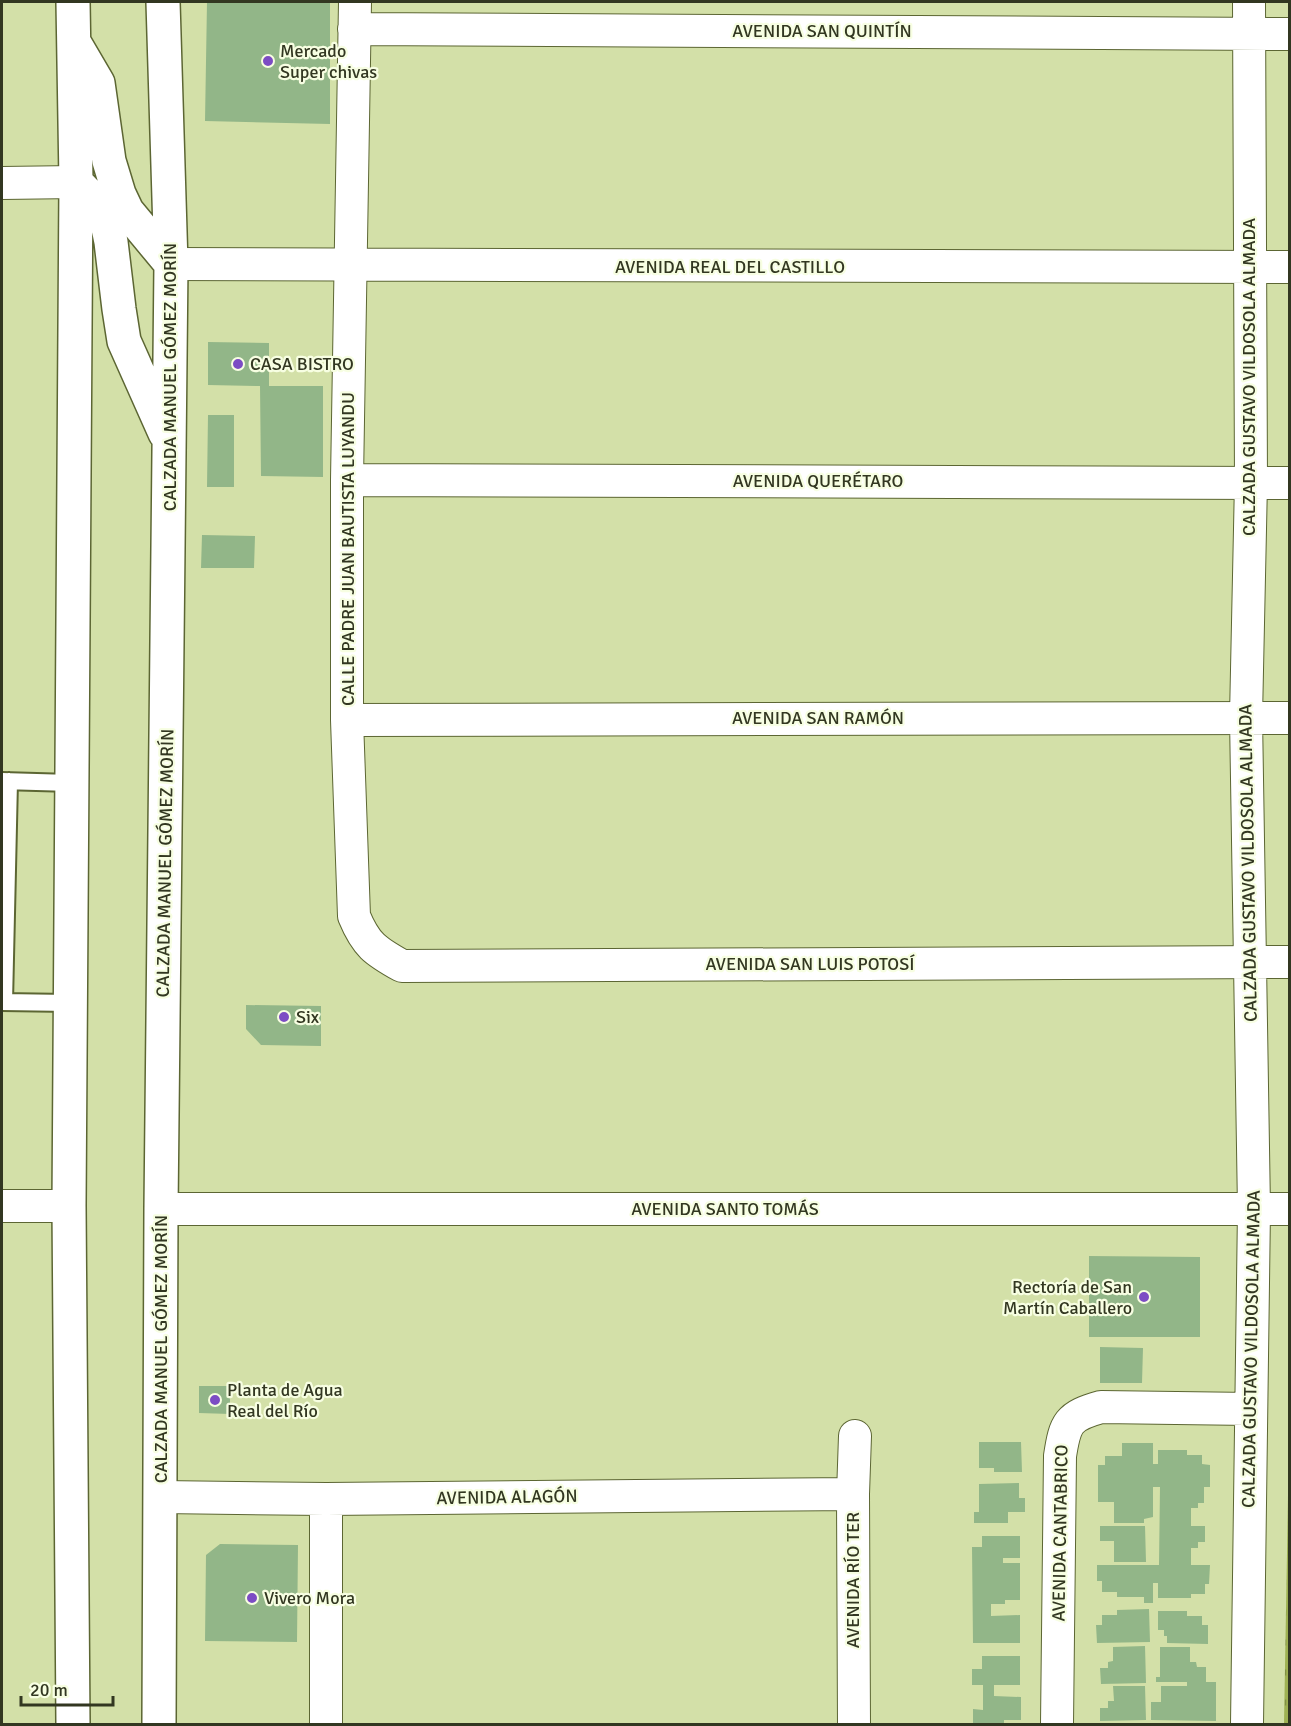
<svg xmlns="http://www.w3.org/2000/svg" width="1291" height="1726" font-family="Signika,sans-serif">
  <defs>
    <pattern id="grass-tufts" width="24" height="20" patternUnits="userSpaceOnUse" patternTransform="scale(1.5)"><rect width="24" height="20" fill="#9eb153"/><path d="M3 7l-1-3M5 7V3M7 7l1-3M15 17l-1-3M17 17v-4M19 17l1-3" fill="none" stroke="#819144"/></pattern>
  </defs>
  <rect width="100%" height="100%" fill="#d3e0a8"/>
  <path fill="url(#grass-tufts)" d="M1289,1438L1290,1724H1284Z"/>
  <path fill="#92b688" d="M207,2H330V124L205,121Z
    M208,342L269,343V386H323V477L261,476L260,386L208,385Z
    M208,415H234V487H207Z
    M202,535L255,536L254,568H201Z
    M246,1005L321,1006V1046L261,1045L246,1029Z
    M1089,1256L1200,1257V1337H1089Z
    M1100,1347L1143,1348L1142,1383H1100Z
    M199,1386H230V1414L199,1413Z
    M979,1442H1021L1022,1472H994V1468H979Z
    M1122,1443H1153V1464H1158V1450H1187V1455H1202V1464L1210,1465V1487H1204V1503H1198V1508H1191V1526H1205V1542H1198V1548H1191V1565H1210L1209,1584H1205V1594H1191V1598H1158V1583H1153V1603H1144V1597H1117V1592H1102V1581H1097V1565H1159L1160,1487H1153V1517L1144,1519V1523H1114V1502H1098V1465H1105V1456H1122Z
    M1019,1483V1498H1025V1512H1008V1523H974V1512H979V1484Z
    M1100,1526H1145L1146,1562H1114V1541H1100Z
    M982,1536H1020V1558H1003V1563H1020V1600H1005V1604H991V1616L1020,1615V1643H973L972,1547H982Z
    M220,1544L298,1545L297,1642L205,1641L206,1555Z
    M1149,1609L1150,1642L1097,1643L1096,1625H1102V1615H1117V1610Z
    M1158,1611H1187V1616H1202V1625H1208V1644L1167,1643V1636H1164V1630H1158Z
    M1145,1646L1146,1683L1101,1684L1100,1668H1108V1662L1113,1661V1647Z
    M1160,1647H1190V1662H1196L1197,1667H1206V1682H1216V1721L1151,1720V1702H1161V1686H1187V1682H1156V1677H1160Z
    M982,1656H1020V1685H994V1696L1021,1697V1720H1004V1724H973V1709L983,1710V1685H972V1669H982Z
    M1113,1686H1145L1146,1720L1100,1721V1708H1108V1701H1114Z"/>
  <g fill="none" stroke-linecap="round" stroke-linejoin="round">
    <defs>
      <path id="service" d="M2,781L71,783
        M2,1002L70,1003
        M4,1002L9,781"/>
      <path id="minor" d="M355,2L347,480V720L354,916C366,945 375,951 402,966L1290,962
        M354,29L1290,34
        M2,183L76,182
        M171,264L1290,267
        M347,480L1290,483
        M347,720L1290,718
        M2,1206H69
        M161,1209H1290
        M161,1497L326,1499L853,1494
        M326,1499V1724
        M854,1724L853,1494L855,1436
        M1057,1724L1060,1456C1065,1423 1068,1416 1101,1407L1251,1409
        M1247,1724L1254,1209L1246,717L1251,482L1249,2"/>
      <path id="primary" d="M74,42L98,83L109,161L119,194L127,211L171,264
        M76,182L97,204L106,218L111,242L119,309L124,341L165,433
        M73,1724L69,1206L76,182L73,2
        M159,1724L161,1209L171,264L163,2"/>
    </defs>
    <use href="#service" stroke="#5c6633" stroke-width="20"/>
    <use href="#minor" stroke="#5c6633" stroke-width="34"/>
    <use href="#primary" stroke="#5c6633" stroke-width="36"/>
    <use href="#service" stroke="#fff" stroke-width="16"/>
    <use href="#minor" stroke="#fff" stroke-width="32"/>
    <use href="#primary" stroke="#fff" stroke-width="33"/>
  </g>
  <g fill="#7c4cc4" stroke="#f7fee2" stroke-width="2">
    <circle cx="268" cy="61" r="6"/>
    <circle cx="238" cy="364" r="6"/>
    <circle cx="284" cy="1017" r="6"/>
    <circle cx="1144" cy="1297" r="6"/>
    <circle cx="215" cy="1400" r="6"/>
    <circle cx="252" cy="1598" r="6"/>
  </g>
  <g text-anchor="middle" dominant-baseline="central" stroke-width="4.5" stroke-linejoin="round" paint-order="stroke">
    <g font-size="18" fill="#323721" stroke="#f7fee2">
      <text x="822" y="31">AVENIDA SAN QUINTÍN</text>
      <text x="730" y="267">AVENIDA REAL DEL CASTILLO</text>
      <text transform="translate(170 377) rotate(-90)">CALZADA MANUEL GÓMEZ MORÍN</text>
      <text transform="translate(1249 377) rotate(-90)">CALZADA GUSTAVO VILDOSOLA ALMADA</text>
      <text x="818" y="481">AVENIDA QUERÉTARO</text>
      <text transform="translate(348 549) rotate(-90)">CALLE PADRE JUAN BAUTISTA LUYANDU</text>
      <text x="818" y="718">AVENIDA SAN RAMÓN</text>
      <text transform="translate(165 863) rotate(-89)">CALZADA MANUEL GÓMEZ MORÍN</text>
      <text transform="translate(1248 863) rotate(-91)">CALZADA GUSTAVO VILDOSOLA ALMADA</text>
      <text x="810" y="964">AVENIDA SAN LUIS POTOSÍ</text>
      <text x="725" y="1209">AVENIDA SANTO TOMÁS</text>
      <text transform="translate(161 1349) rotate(-90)">CALZADA MANUEL GÓMEZ MORÍN</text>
      <text transform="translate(1251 1349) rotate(-89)">CALZADA GUSTAVO VILDOSOLA ALMADA</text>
      <text transform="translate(507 1497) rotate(-1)">AVENIDA ALAGÓN</text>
      <text transform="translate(1060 1533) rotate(-89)">AVENIDA CANTABRICO</text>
      <text transform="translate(853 1580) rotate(-90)">AVENIDA RÍO TER</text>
    </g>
    <g font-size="18" fill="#323721" stroke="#f7fee2" text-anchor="start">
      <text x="280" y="51">Mercado<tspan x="280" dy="21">Super chivas</tspan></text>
      <text x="250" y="364">CASA BISTRO</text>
      <text x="296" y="1017">Six</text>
      <text x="1132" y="1287" text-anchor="end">Rectoría de San<tspan x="1132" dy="21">Martín Caballero</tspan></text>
      <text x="227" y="1390">Planta de Agua<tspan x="227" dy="21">Real del Río</tspan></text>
      <text x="264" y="1598">Vivero Mora</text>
    </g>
  </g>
  <rect width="1291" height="1726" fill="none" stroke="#323721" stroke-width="6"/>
  <path d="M21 1696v9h92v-9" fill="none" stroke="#323721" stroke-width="3"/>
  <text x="30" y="1696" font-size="18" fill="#323721" stroke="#f7fee2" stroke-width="4.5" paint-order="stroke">20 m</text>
</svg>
